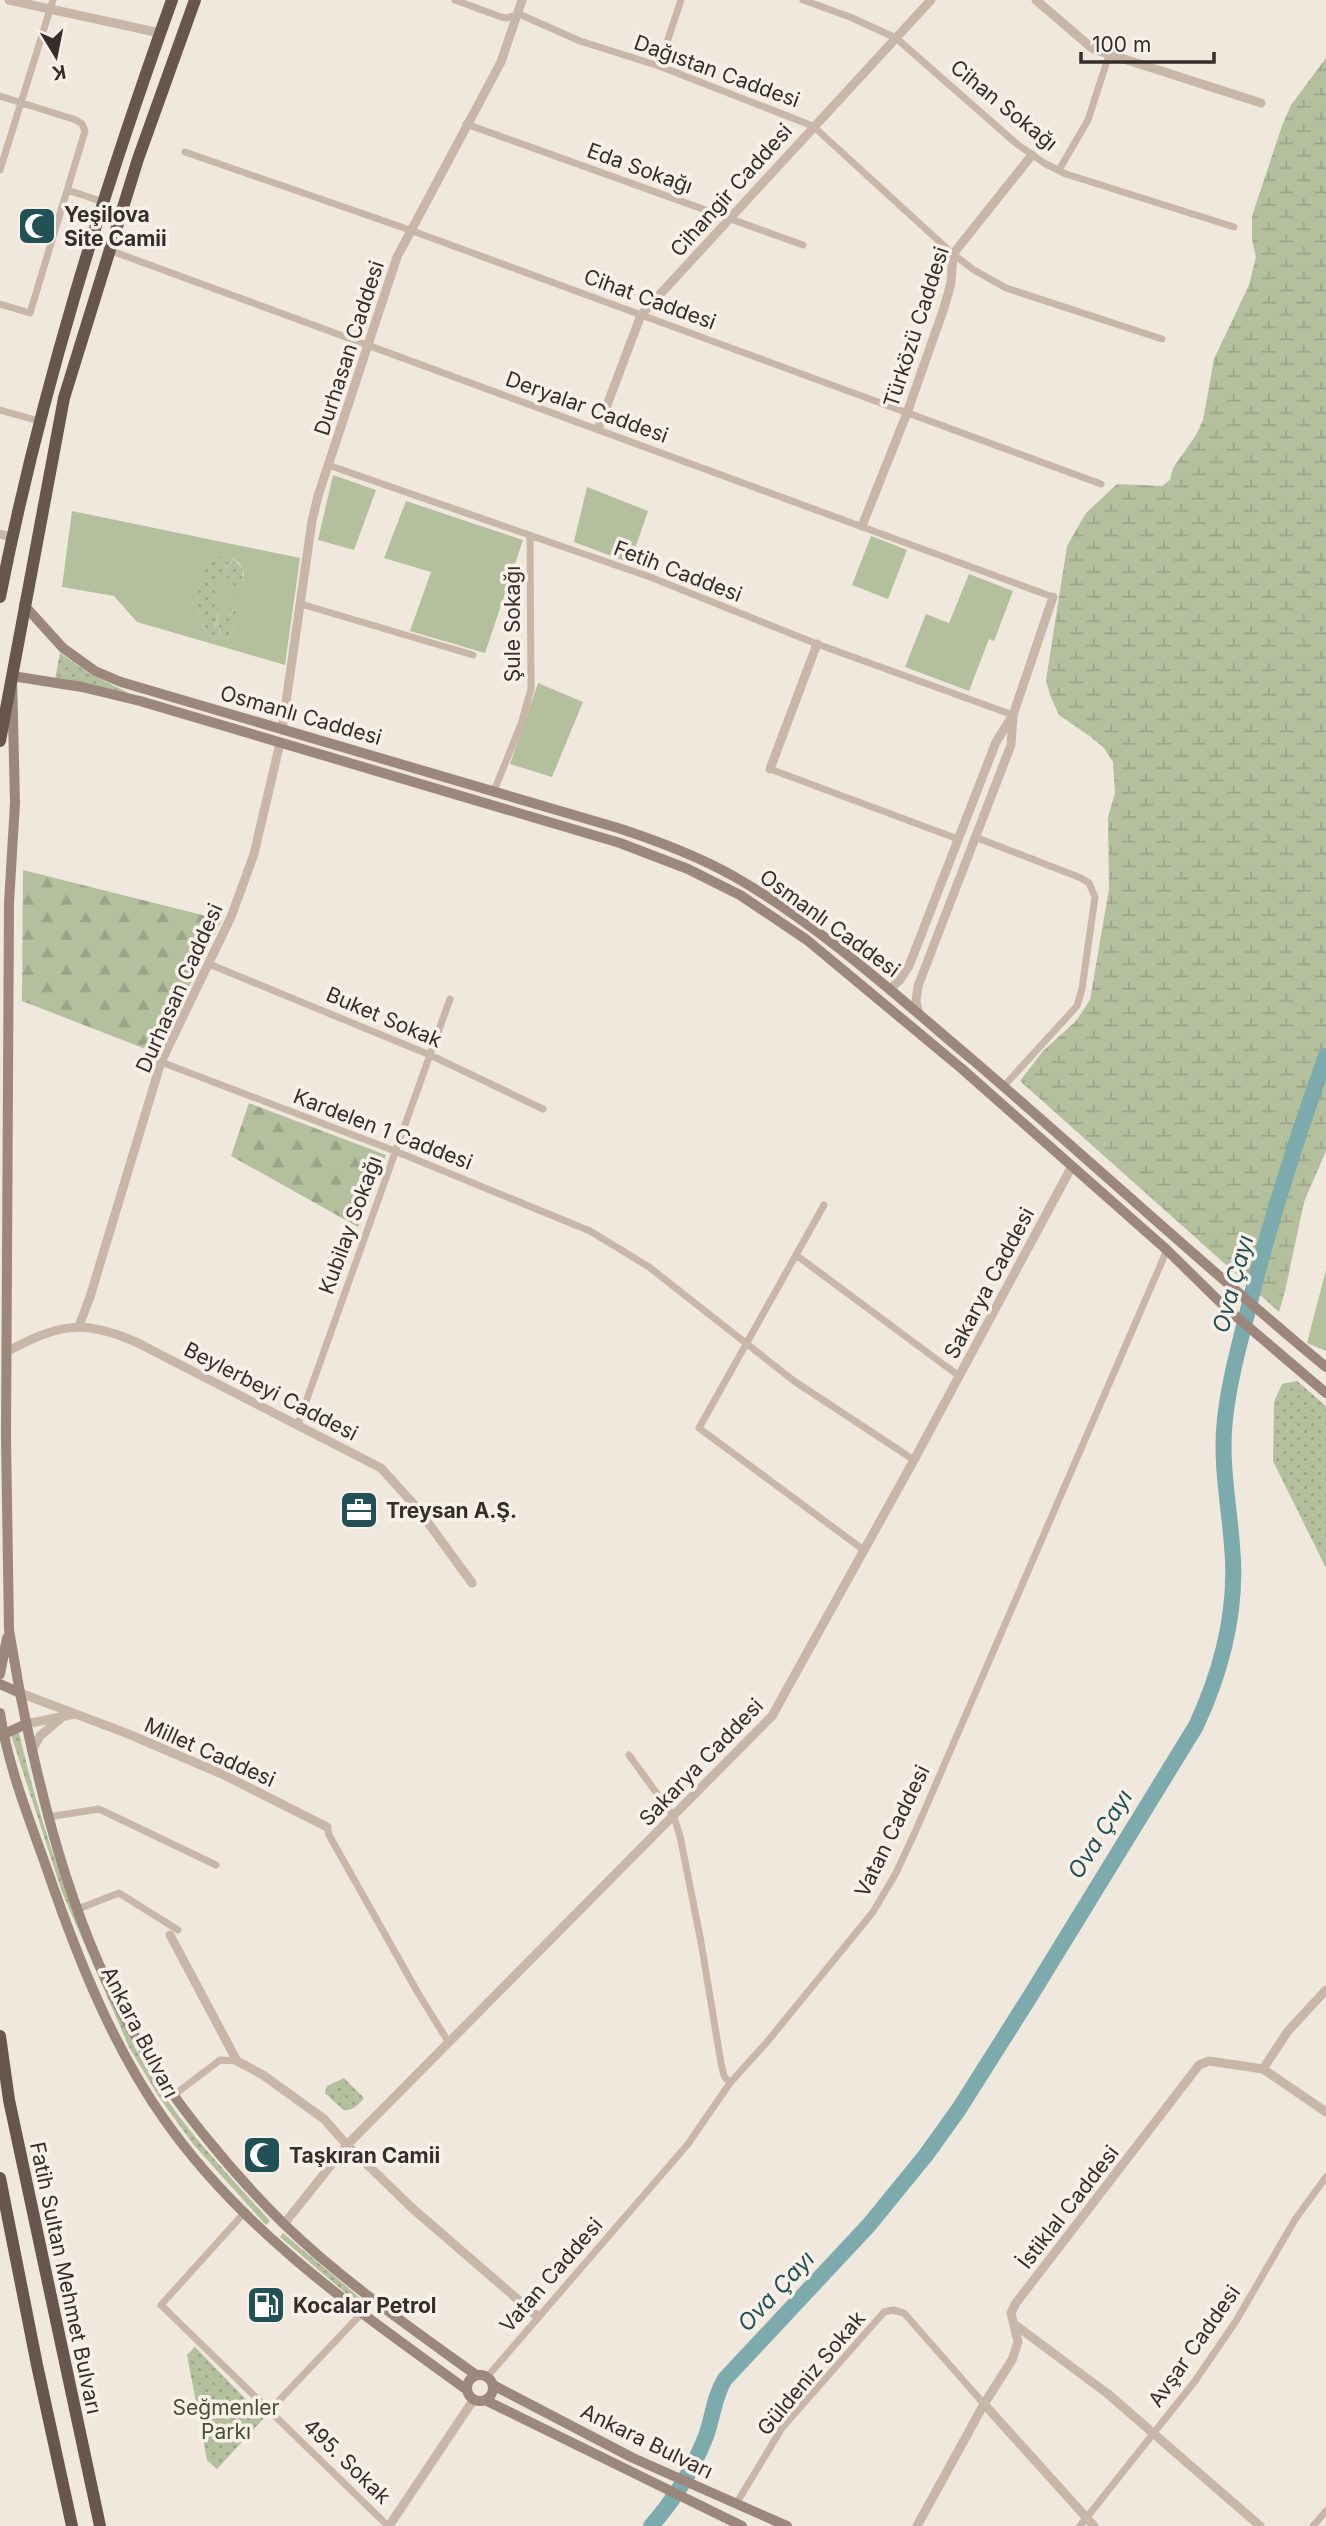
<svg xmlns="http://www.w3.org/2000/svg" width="1326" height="2526" font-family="Inter,sans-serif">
  <defs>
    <pattern id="grass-dots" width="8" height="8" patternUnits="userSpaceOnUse" patternTransform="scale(1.75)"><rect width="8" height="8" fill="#b4bf9e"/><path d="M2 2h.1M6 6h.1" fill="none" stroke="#9ba488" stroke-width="1.8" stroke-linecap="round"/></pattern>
    <pattern id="forest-firs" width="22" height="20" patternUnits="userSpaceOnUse" patternTransform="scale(1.75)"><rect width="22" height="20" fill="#b4bf9e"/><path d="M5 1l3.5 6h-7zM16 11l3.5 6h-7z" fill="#9ba488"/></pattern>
    <pattern id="wetland-marsh" width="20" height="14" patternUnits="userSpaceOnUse" patternTransform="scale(1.75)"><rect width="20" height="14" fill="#b4bf9e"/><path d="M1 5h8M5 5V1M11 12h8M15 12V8" fill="none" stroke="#9ba488"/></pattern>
  </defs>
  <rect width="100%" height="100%" fill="#f0e7dd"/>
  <path fill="url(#grass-dots)" d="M222,556L232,558L230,563L227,564L224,578L221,577L214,612L218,613L215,627L220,629L218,640C191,634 189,561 222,556Z
    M233,558L243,569L242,587L232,631L228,637L220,640L221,628L217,627L219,613L231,616L238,587L232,585L226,578L228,565L231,564Z
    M60,653L90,674L129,693L55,679Z
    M1297,1381L1326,1406V1568L1273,1461L1274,1402L1282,1384Z
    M19,1732C36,1809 61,1882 91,1954C113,2006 137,2058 170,2104C200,2146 236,2183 270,2221L266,2225L193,2144L159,2097L129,2047L62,1892L11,1735Z
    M344,2078L364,2098C358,2105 353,2111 343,2110L325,2093L327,2086Z
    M283,2233L360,2298L356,2302L280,2237Z
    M195,2347L264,2418L217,2469L207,2460L187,2355Z"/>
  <path fill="url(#forest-firs)" d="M23,870L222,920L156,1053L22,1001Z
    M249,1103L386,1155L358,1227L231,1156Z"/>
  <path fill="url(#wetland-marsh)" d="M1326,58V1151L1304,1202L1285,1291L1279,1312L1020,1081L1043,1051L1076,1021L1090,1000L1109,889L1108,817L1115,793L1113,762L1104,748L1091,737L1059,715L1050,695L1046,680L1067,546L1086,513L1117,484L1162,486L1170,480L1173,468L1196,435L1203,420L1214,359L1249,285L1256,257L1252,240V216L1282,126L1291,105Z"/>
  <path fill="#b4bf9e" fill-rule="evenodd" d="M333,475L376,490L354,550L318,540Z
    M587,487L648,511L630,563L574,542Z
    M406,501L523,540L485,653L410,631L431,572L384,558Z
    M72,511L300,558L285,665L137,622L114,596L62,587ZM219,557L231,558L230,563L227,564L224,577H221L213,612L218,614L215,628L220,629L218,640C191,633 191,566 219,557ZM233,558L240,564L244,573L232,631L228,637L220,640L221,628L217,626L219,614L231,616L239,586L233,585V579L226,578L228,566L231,564Z
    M871,536L907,550L888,599L852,585Z
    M969,574L1013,591L994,641L989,639L969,691L905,667L926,614L949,623Z
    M538,683L583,702L552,777L510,764Z
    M1326,1270V1351L1307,1343Z"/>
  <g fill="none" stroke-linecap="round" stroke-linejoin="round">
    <path stroke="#7daaac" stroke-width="16" d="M651,2526C675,2499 693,2469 706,2436C713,2417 714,2396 725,2379L869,2225L926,2155L959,2109L1031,1995L1196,1726C1222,1670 1238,1608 1232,1546C1229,1503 1220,1463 1225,1419C1229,1382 1239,1346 1248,1310C1269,1224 1296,1140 1326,1056"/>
    <path stroke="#c8b7a9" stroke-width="7" d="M455,0L501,17L507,18L519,14L580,41L659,66L813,126L953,254L974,270L1006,288L1162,339
      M803,0L850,17L896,38L1017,144L1044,163L1066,174L1234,227
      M659,66L681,0
      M0,96L76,120L82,124L85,131L30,313L0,304
      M466,124L803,245
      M185,152L410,230L1101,484
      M0,170L53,0
      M1059,170L1088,120L1109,55
      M67,190L104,202
      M109,250L1053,597
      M0,410L39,421
      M328,465L650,577L817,644L1013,715
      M301,604L473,655
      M770,769L958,839
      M494,791L521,724L531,689L530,535
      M975,837L1081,878L1089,883L1095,897L1082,989L1077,1006L1003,1087
      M209,964L430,1055L543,1109
      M161,1062L395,1151L590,1231L649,1267L794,1381L914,1460
      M824,1205L699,1428L865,1551
      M796,1255L959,1376
      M298,1424L450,999
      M629,1755L674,1817L680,1836L701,1942L721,2063L724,2076L730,2083
      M48,1817L99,1809L216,1865
      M327,1827L329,1835L418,1993L449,2043
      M78,1909L119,1893L178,1930
      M174,2095L220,2060L237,2061
      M245,2212L161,2305L388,2526
      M487,2377L688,2144L730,2083L767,2042L873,1912L896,1873L916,1830L1167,1250
      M270,2410L362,2313
      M736,2504L782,2428L884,2312L893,2310L904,2313L984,2404
      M1080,2526L1195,2381L1236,2321L1296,2218L1326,2177
      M1313,2526L1326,2511"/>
    <path stroke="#c8b7a9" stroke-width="9" d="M9,0L160,33
      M1036,0L1093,49L1261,103
      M598,429L641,315L931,0
      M862,526L907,413L944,308L951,283L953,254L1032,155
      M0,534L12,537
      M282,730L312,521L318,496L397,257L501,62L522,0
      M770,769L817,644
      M889,989L899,981L909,966L996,742L1013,715L1053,597
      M919,1015L916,1001L918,986L1011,745L1013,716
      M79,1326L90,1297L161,1062L231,917L254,854L280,743
      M6,1352C58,1325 80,1318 136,1342L381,1468L418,1509L472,1583
      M20,1693L126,1733L222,1774L327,1827
      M26,1724L75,1714
      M32,1750L40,1736L61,1718
      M170,1935L237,2061L263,2075L324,2119L347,2145L412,2208L537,2316
      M1263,2069L1326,2112
      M284,2224L347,2145L772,1716L914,1460L1071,1168
      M1014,2324L1108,2394L1260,2526
      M984,2404L1094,2526
      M389,2526L474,2399
      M917,2526L984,2404L1012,2360L1018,2342L1011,2313L1016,2303L1199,2065L1209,2061L1263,2069L1288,2031L1326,1990"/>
    <path stroke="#9b877b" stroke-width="10" d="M24,605L63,648L95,671L121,682L618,828C658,841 698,856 735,877C822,927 898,997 974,1061C1092,1162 1206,1268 1326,1367
      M0,1674L7,1638
      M0,1684L20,1693C44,1813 77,1941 142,2048C178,2107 235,2176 285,2225C343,2281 411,2328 476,2375
      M20,1693L9,1630L6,1437L9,903L15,803L12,676L82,687L140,701L620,843L688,869L740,895L807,940L961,1068L1167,1250L1225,1307L1326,1393
      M0,1713C8,1768 31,1823 49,1875C78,1959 113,2047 164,2119C243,2232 358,2311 467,2390
      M0,1736L26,1724
      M467 2388a13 13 0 1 1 26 0a13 13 0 1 1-26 0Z
      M493,2385L633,2458L787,2526
      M485,2400L742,2526"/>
    <path stroke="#66564e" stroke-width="12" d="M0,597C40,394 102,195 172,0
      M0,741L64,398L138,159L195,0
      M0,2036L9,2100L100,2526
      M0,2178L37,2365L72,2526"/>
  </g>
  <defs>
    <symbol id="mosque-square" viewBox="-11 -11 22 22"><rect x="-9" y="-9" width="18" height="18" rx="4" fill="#215154" stroke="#f8f1e9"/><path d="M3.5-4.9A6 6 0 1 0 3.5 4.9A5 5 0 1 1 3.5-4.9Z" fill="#fff"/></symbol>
    <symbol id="office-square" viewBox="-11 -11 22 22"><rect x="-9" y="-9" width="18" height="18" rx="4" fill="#215154" stroke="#f8f1e9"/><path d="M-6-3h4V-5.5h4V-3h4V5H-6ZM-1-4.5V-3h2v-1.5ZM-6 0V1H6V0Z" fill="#fff"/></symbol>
    <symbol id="fuel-square" viewBox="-11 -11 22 22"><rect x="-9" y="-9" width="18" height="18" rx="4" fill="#215154" stroke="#f8f1e9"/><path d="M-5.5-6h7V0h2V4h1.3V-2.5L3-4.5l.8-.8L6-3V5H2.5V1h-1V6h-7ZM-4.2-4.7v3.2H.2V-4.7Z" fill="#fff"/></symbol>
  </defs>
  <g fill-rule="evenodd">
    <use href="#mosque-square" x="15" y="204" width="44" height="44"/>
    <use href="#office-square" x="337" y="1488" width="44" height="44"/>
    <use href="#mosque-square" x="240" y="2133" width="44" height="44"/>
    <use href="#fuel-square" x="244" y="2283" width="44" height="44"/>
  </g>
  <g text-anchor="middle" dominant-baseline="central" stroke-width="7" stroke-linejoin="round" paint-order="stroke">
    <g font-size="21" fill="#352d29" stroke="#f8f1e9">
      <text transform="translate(717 71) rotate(20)">Dağıstan Caddesi</text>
      <text transform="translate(1004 105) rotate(39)">Cihan Sokağı</text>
      <text transform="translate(640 168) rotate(20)">Eda Sokağı</text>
      <text transform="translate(731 190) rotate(-48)">Cihangir Caddesi</text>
      <text transform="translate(650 299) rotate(20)">Cihat Caddesi</text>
      <text transform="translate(916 327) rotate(-72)">Türközü Caddesi</text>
      <text transform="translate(349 348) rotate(-72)">Durhasan Caddesi</text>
      <text transform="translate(587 407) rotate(20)">Deryalar Caddesi</text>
      <text transform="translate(678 571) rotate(21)">Fetih Caddesi</text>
      <text transform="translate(512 624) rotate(-90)">Şule Sokağı</text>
      <text transform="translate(301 715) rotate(16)">Osmanlı Caddesi</text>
      <text transform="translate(830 923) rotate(36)">Osmanlı Caddesi</text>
      <text transform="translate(179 988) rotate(-66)">Durhasan Caddesi</text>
      <text transform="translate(384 1017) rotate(23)">Buket Sokak</text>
      <text transform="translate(383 1129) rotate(21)">Kardelen 1 Caddesi</text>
      <text transform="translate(350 1225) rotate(-70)">Kubilay Sokağı</text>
      <text transform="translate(989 1283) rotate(-62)">Sakarya Caddesi</text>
      <text transform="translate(271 1391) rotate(27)">Beylerbeyi Caddesi</text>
      <text transform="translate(210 1752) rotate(24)">Millet Caddesi</text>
      <text transform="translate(701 1762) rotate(-46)">Sakarya Caddesi</text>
      <text transform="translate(892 1831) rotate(-64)">Vatan Caddesi</text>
      <text transform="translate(140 2032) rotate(63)">Ankara Bulvarı</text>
      <text transform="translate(1068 2207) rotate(-52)">İstiklal Caddesi</text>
      <text transform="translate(551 2275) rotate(-49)">Vatan Caddesi</text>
      <text transform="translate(66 2278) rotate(78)">Fatih Sultan Mehmet Bulvarı</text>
      <text transform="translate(1194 2346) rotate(-55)">Avşar Caddesi</text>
      <text transform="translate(811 2373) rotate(-50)">Güldeniz Sokak</text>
      <text transform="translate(647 2441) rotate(26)">Ankara Bulvarı</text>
      <text transform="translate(347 2461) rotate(44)">495. Sokak</text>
    </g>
    <g font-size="21" font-weight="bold" fill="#352d29" stroke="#f8f1e9" text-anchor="start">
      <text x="64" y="214">Yeşilova<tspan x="64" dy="24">Site Camii</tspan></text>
      <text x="386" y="1510">Treysan A.Ş.</text>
      <text x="289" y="2155">Taşkıran Camii</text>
      <text x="293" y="2305">Kocalar Petrol</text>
    </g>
    <g font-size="21" fill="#45522e" stroke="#f8f1e9">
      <text x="226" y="2407">Seğmenler<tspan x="226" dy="24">Parkı</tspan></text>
    </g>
    <g font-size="23" font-style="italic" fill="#215154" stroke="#f8f1e9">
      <text transform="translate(1233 1284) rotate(-75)">Ova Çayı</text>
      <text transform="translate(1100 1834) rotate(-58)">Ova Çayı</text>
      <text transform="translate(776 2291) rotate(-47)">Ova Çayı</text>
    </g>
  </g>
  <g transform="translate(56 56) rotate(170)" stroke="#f8f1e9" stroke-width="5" paint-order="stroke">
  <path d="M0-5L12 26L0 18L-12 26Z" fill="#352d29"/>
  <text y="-10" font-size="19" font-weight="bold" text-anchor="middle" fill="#352d29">K</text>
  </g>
  <path d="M1081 52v10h133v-10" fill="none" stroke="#352d29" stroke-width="3.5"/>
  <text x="1092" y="52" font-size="21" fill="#352d29" stroke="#f8f1e9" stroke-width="5" paint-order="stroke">100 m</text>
</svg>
